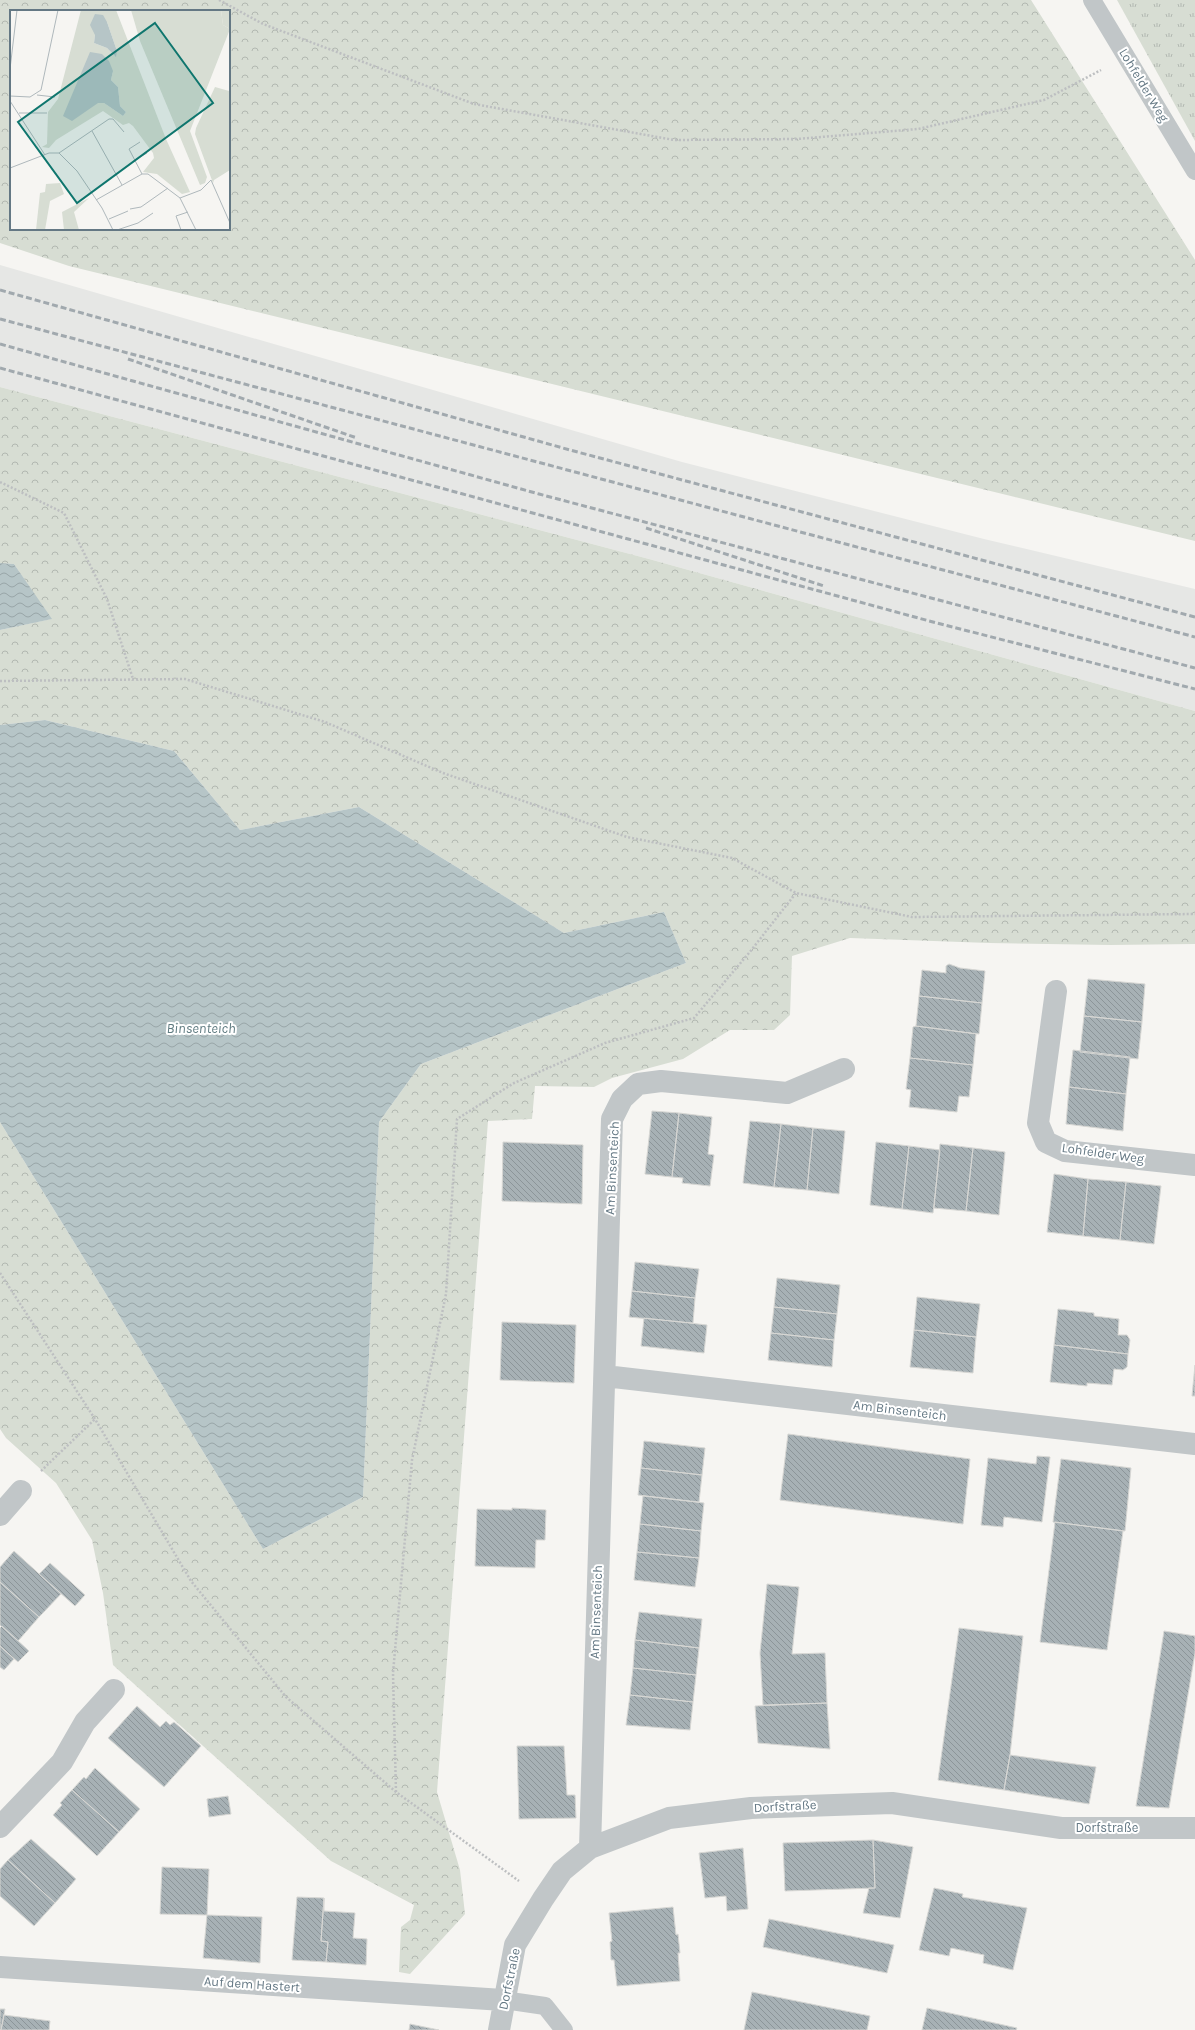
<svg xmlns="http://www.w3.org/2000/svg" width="1195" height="2030" font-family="Karla,sans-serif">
  <defs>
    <pattern id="forest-crowns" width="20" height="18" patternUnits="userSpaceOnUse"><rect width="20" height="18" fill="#d7ddd3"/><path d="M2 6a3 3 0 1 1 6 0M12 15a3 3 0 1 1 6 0" fill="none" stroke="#b2b8b1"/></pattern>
    <pattern id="park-tufts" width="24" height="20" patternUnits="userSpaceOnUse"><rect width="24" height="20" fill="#d7ddd3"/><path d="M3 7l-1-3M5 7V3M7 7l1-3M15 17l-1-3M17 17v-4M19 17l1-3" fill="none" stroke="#b2b8b1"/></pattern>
    <pattern id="water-waves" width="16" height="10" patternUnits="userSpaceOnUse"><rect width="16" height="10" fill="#b6c5c7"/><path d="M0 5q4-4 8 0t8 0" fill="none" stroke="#98a5a7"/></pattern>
    <pattern id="building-back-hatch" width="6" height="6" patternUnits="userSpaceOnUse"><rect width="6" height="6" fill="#a7b1b5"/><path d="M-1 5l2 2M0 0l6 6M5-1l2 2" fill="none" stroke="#8c9599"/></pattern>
  </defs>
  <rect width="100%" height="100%" fill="#f6f5f2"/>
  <path fill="#e6e7e5" d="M0,265L682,462L984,539L1195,589V711L649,559L0,387Z"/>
  <path fill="url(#forest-crowns)" fill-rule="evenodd" d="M0,0H1031L1195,260V541L69,266L0,243ZM11,11H229V229H11Z
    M0,387L649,559L1195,711V944L1110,945L989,943L850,938L792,956L790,1015L774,1030H730L683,1059L612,1078L594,1087L535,1086L532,1119L488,1121L437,1792L460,1870L465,1914L410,1974L399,1972L401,1927L410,1920L414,1905L331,1861L113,1665L103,1593L92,1540L56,1483L6,1438L0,1429V1122L263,1549L363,1497L379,1122L421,1064L686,963L664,912L564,933L359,807L240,830L174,751L45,720L0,725V630L51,619L14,564L0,563Z"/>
  <path fill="url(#park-tufts)" d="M1117,0H1195V141Z"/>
  <path fill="url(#water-waves)" d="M0,563L14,564L52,619L0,630Z
    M45,720L174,751L240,830L359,807L564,933L664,912L686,963L421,1064L379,1122L363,1497L263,1549L0,1122V725Z"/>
  <path fill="url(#building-back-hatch)" stroke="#d7d7d4" d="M949,964L960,968L985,971L982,1003L919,996L922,970L946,973V966Z
    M1088,979L1145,984L1142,1022L1084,1016Z
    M919,996L982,1003L979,1034L916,1026Z
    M1084,1016L1142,1022L1138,1059L1080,1052Z
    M916,1026L976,1034L973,1065L910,1058L913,1027Z
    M1073,1050L1130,1057L1126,1094L1069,1087Z
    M910,1058L973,1065L969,1097L959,1096L957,1112L909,1107L911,1090L906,1089Z
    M1069,1087L1126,1094L1123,1131L1066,1124Z
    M652,1111L679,1113L672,1177L645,1174Z
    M679,1113L712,1117L708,1154L714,1155L710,1186L682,1183L683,1178L672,1177Z
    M750,1121L781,1124L774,1187L743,1183Z
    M781,1124L813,1128L807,1190L774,1187Z
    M813,1128L845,1131L839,1194L807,1190Z
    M503,1142L583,1145L582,1204L502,1201Z
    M876,1142L909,1146L902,1209L870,1205Z
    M940,1144L973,1148L966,1211L934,1208Z
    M909,1146L940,1150L933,1213L902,1209Z
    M973,1148L1005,1152L999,1215L966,1211Z
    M1054,1174L1088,1179L1083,1236L1047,1232Z
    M1088,1179L1126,1182L1120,1240L1083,1236Z
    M1126,1182L1161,1186L1154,1244L1120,1240Z
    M635,1262L699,1269L695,1298L632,1291Z
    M777,1278L840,1285L837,1314L774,1307Z
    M632,1291L695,1298L693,1323L629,1317Z
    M917,1297L980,1304L976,1337L914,1330Z
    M774,1307L837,1314L834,1340L771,1333Z
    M1058,1309L1094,1313V1316L1119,1319L1118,1335H1127L1130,1340L1128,1354L1054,1345Z
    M644,1318L707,1325L704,1353L641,1346Z
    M502,1322L576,1325L574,1383L500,1380Z
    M914,1330L976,1337L973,1373L910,1367Z
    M771,1333L834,1340L832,1367L768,1360Z
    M1054,1345L1128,1354L1127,1367L1123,1370L1114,1369L1112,1385L1087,1383V1386L1050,1382Z
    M1195,1365V1396H1192Z
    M788,1434L970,1459L963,1524L780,1500Z
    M644,1441L705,1448L702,1475L641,1468Z
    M1037,1456L1050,1457L1042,1522L1004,1517L1003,1527L981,1525L988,1458L1036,1464Z
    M1061,1459L1131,1468L1125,1531L1053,1522Z
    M641,1468L702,1475L699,1502L638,1495Z
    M643,1496L704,1503L701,1531L640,1524Z
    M512,1508L546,1510L545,1540H536L535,1568L475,1566L477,1509L512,1510Z
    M1055,1522L1123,1531L1107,1650L1040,1642Z
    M640,1524L701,1531L699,1558L637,1552Z
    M14,1551L61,1594L39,1617L0,1582V1567Z
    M637,1552L699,1558L695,1587L634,1580Z
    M50,1563L85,1595L75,1606L39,1574Z
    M0,1582L39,1617L18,1641L0,1625Z
    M767,1584L799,1587L792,1654L825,1653L827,1703L763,1705L760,1653Z
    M639,1612L702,1619L699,1648L635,1640Z
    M2,1626L29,1651L18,1662L0,1646V1628Z
    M959,1628L1023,1636L1010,1755L1004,1790L938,1780Z
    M1164,1631L1195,1636V1653L1169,1808L1136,1806Z
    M635,1640L699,1648L696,1675L633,1668Z
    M0,1646L14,1659L4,1670L0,1667Z
    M633,1668L696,1675L693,1702L630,1695Z
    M630,1695L693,1702L690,1730L626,1725Z
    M827,1703L830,1749L758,1743L755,1706Z
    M137,1706L160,1727L166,1721L170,1725L174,1722L201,1746L164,1787L108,1738Z
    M517,1746H564L567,1795H575L576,1818L519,1819Z
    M1010,1755L1096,1767L1089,1804L1004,1790Z
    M95,1768L140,1809L119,1832L72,1790L84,1777L86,1779Z
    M72,1790L119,1832L97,1856L53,1815L62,1805L60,1803Z
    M228,1796L231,1814L209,1817L207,1799Z
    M31,1839L76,1879L55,1903L8,1860Z
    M873,1840L875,1888L785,1891L783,1843Z
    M873,1840L913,1847L900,1918L863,1913L869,1888H875Z
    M743,1848L748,1909L727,1911L726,1896L705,1898L699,1853Z
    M8,1860L55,1903L34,1926L0,1896V1869Z
    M162,1867L209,1869L207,1915L160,1914Z
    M934,1888L963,1894L962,1897L1027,1908L1013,1970L983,1963L984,1955L951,1948L949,1956L919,1950Z
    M297,1897L324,1898L321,1941L328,1942L326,1962L292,1960Z
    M324,1898V1911L355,1913L353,1938L367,1939L366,1965L326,1962L328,1942L321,1941Z
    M673,1907L676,1935L678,1934L680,1953H678L680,1981L617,1986L614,1960H611L610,1942L612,1941L609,1913Z
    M207,1915L262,1917L260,1963L203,1958Z
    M769,1919L894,1945L887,1973L763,1947Z
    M752,1992L870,2016L867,2030H744Z
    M927,2008L1017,2028L1016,2030H922Z
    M0,2009H5L1,2030H0Z
    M4,2015L50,2021L49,2030H1Z
    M410,2024L439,2030H409Z"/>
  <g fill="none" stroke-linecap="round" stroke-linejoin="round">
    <path stroke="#bdbfc1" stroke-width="2.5" stroke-dasharray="2 2" stroke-linecap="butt" d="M219,0L263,24L474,104L674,140L797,139L918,129L1044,100L1101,70
      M0,482L64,513L107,599L133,679
      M0,681L185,679L325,722L443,773L627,837L732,858L796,893L912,917L1195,914
      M0,1273L95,1419L191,1581L286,1697L396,1792L519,1881
      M41,1471L95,1419
      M396,1792L393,1673L412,1460L446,1294L457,1119L514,1083L605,1043L694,1018L749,953L796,893"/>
    <path stroke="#c1c6c8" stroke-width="18" d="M1092,0L1195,171
      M503,2000L545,2006L564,2030"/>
    <path stroke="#c1c6c8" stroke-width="22" d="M1056,991L1038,1123L1046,1142L1065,1151L1195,1165
      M605,1376L1195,1444
      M0,1515L21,1491
      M0,1827L62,1762L85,1722L114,1690
      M590,1848L612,1119L622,1099L638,1084L661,1081L787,1093L844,1069
      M0,1967L503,2000
      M499,2030L515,1945L543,1899L562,1871L590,1848L669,1818L751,1808L892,1803L1061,1828H1195"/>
    <path stroke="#a1a9ae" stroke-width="3" stroke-dasharray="6 3" stroke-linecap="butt" d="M0,290L570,450L1195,617
      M0,319L1195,637
      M0,344L539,494L1195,668
      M128,359L357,438
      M0,368L933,622L1195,689
      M646,528L824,586"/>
  </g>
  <g text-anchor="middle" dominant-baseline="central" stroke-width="4" stroke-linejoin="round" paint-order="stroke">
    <g font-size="13" fill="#647884" stroke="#fff">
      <text transform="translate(1144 85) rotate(59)">Lohfelder Weg</text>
      <text transform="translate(1103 1153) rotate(8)">Lohfelder Weg</text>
      <text transform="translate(612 1168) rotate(-87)">Am Binsenteich</text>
      <text transform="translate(900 1410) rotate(7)">Am Binsenteich</text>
      <text transform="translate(596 1612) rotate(-88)">Am Binsenteich</text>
      <text transform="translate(785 1806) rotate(-3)">Dorfstraße</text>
      <text x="1107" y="1827">Dorfstraße</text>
      <text transform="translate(509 1979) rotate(-78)">Dorfstraße</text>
      <text transform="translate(252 1984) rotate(4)">Auf dem Hastert</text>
    </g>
    <g font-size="14" font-style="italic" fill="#5f7b80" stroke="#fff">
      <text x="201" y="1028">Binsenteich</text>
    </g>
  </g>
  <g transform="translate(10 10)">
    <rect width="220" height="220" fill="#f6f5f2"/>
    <path d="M50,173L54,184L40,191L35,220H26L30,183L35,182L36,174ZM79,188L64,202L69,220H54L52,202Z" fill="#d7ddd3"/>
    <path d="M71,0H106L156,129L180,182L172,184L147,164L133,162L144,148L143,143L123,116L119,113L113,115L93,101L46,130L39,138L32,137L37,134L38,102L48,89ZM97,12L107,41L105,46L97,38L84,33L85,25ZM103,61L101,70L108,77L110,96L116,102L113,106L94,93H88ZM121,0H211L213,15L220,19L180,121L197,167L195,173L190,175L130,31Z" fill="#d7ddd3" fill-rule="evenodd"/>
    <path d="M211,0H220V19L213,15ZM205,77L219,81L220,78V160L204,170L203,173L185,124L186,118Z" fill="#d7ddd3"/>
    <path d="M85,4L93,5L97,12L107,41L106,47L97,38L84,33L85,25L80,15ZM80,42L92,44L99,51L103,61L101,70L108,77L110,96L116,102L113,106L94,93H88L62,111L53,106Z" fill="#b6c5c7"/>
    <path fill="none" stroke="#afb8bc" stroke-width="1" d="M0,59L7,0M27,85L45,87M0,86L20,87L31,80L48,0M0,91L35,145M9,103H37M82,121L112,175M130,132L119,139L132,164M49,143L99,109H103L114,122M125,150L137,143M0,158L39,143H49L67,161L92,198L103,220M201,170L220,213M170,188L191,180L201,170M86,190L132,164H138L170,188L186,220M120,199L131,197L158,178M99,209L118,201M107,220L128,213L143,203M171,220L166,206L178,202"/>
    <path fill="#0f766e" fill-opacity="0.15" stroke="#0f766e" stroke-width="2" d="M145,13L203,93L67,193L8,112Z"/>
    <rect width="220" height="220" fill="none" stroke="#647884" stroke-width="2"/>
  </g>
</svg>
